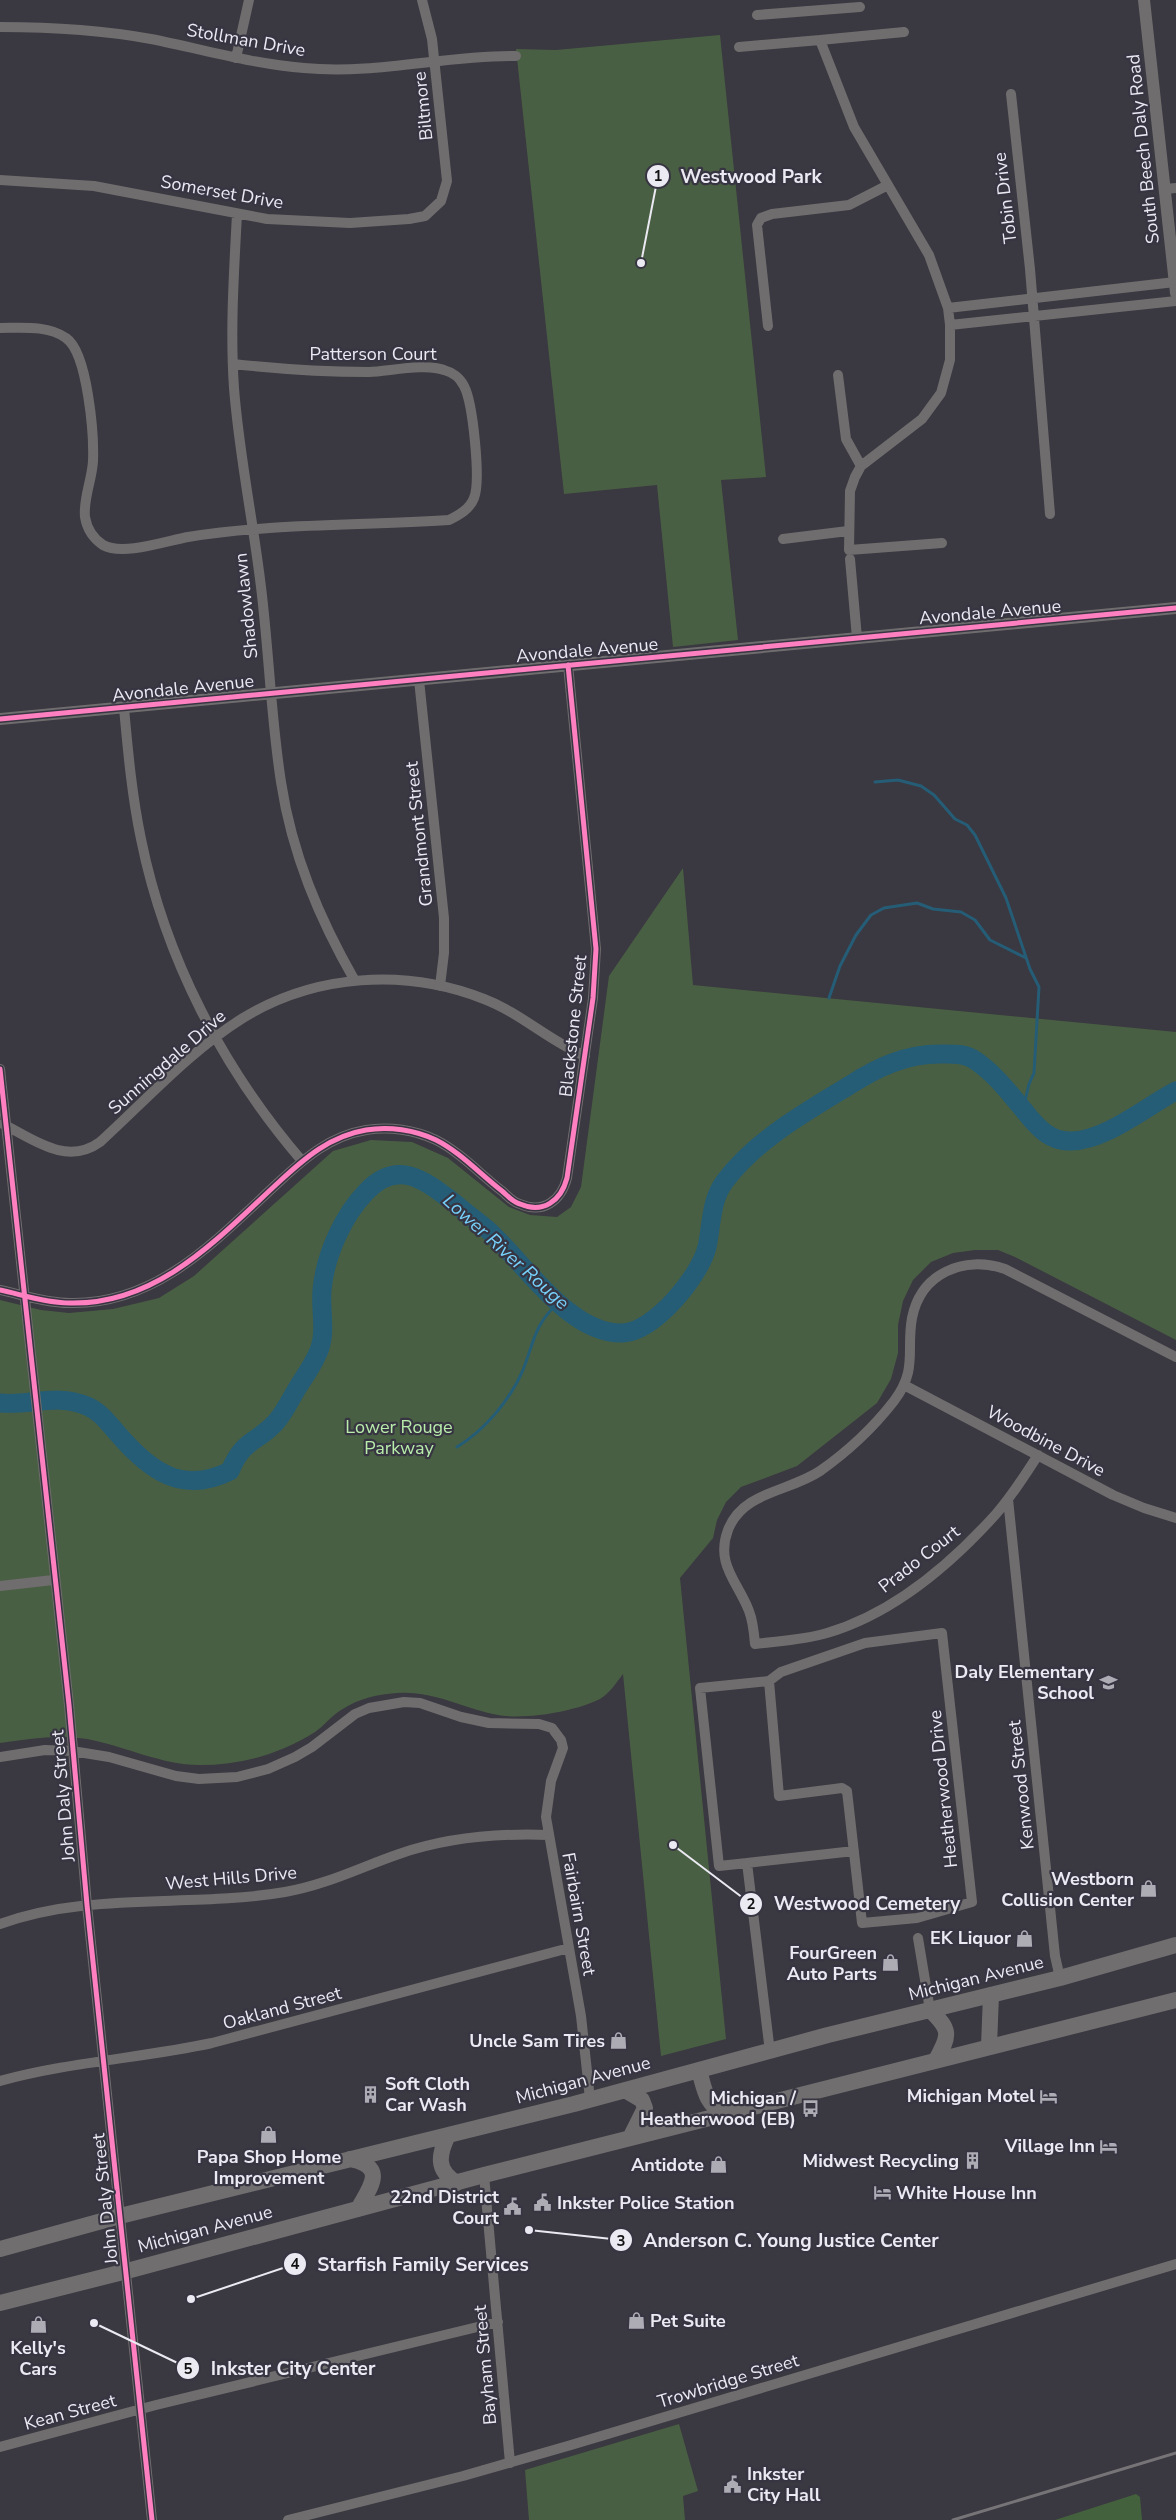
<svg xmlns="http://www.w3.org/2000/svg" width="1176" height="2520" font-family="'Nunito Sans',sans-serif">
  <rect width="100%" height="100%" fill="#3a3840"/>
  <path fill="#495f43" d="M720,35L766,477L721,480L738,640L673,647L657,485L564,494L516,49L556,50Z
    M683,868L693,985L1176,1032V1340L1015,1257L998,1250H975L953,1253L931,1262L913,1280L903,1301L898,1325V1353L891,1379L877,1403L797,1466L741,1487L726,1502L717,1520L713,1538L680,1578L726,2039L661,2056L623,1674C616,1683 610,1693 600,1699C574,1712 521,1721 493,1714C461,1707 431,1690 397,1693C375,1695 360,1698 341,1710C331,1716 324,1726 315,1732C280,1754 242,1765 200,1765C161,1765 125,1746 87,1739C59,1734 27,1739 0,1743V1300L41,1310L69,1313L113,1309L159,1298L194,1276L333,1151L371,1140L412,1142L448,1158L509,1207L530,1215L557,1217L571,1207L581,1187L609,976Z
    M679,2424L698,2491L683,2496L685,2520H529L525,2470Z"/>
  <path fill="#44613d" d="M1136,2494L1140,2497L1142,2520H1055Z"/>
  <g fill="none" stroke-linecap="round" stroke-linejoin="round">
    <path stroke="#255d77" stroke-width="3" d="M875,782L898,780L921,786L934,795L955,819L967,825L975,835L1006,898L1030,969L1039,987L1034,1073L1029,1084L1023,1110
      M829,998L840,966L856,935L871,915L884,908L917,903L933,909L961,912L975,920L990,940L1026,958
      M457,1447C485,1430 510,1400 523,1370C534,1342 534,1325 558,1303"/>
    <path stroke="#255d77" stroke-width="19" d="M0,1403C30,1406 57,1393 87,1406C101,1412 109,1424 118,1434C150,1471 182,1495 230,1471C244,1438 256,1444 276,1422C285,1412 291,1398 298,1387C304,1377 311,1368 316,1357C328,1335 320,1314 322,1290C325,1256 343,1215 367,1191C400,1157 428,1183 457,1205C467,1214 479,1222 489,1231C524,1263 570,1335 623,1333C655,1331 700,1276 707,1247C712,1225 710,1201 725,1181C757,1139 806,1112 850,1085C878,1067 906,1054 940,1054C951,1054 963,1053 973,1059C994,1072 1011,1095 1026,1113C1038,1128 1051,1142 1071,1141C1105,1141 1147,1106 1176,1091"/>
    <path stroke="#706d6e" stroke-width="10" d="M757,15L860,7
      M0,27C50,27 102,30 151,39C202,49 252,64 304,68C376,75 445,55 516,56
      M904,32L820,40L854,127L929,255L948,308L950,325V360L941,393L922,419L861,466L855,477L850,491L849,550L942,543
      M739,47L820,40
      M236,58L249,0
      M1011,94L1030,269L1050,514
      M0,180L94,186L267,219L350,223L409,219L425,216L441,201L447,181L432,39L422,0
      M1165,189L1176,188
      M237,214C234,272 230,330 234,388C239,454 253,520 261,587C269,652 271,718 281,782C292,854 319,918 355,981
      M948,308L1175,282
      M950,325L1176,301
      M768,326L757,225L761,218L772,214L849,205L888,185
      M0,328C21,328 48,325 66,338C88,353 94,436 93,461C92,480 83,499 85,517C87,529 94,539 103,545C123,556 166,541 188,537C274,523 362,526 449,520C459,515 470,509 474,498C481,481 473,403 464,386C460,378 452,372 444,370C426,363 390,371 369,372C323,372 279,369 233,364
      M838,375L846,439L861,466
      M783,539L848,531
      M850,559L857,638
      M419,680L444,918V953L440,986
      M124,708C128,752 132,796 141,839C165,958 223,1069 302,1161
      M0,1069L69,1705L87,1905L152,2520
      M3,1124C34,1140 67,1166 100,1142C146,1100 190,1051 243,1018C315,974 405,968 484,999C521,1013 549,1041 585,1056
      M0,1290C23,1295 47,1303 70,1303C159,1305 219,1237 280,1181C305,1158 330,1136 366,1130C389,1126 415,1130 436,1140C460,1152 480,1174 502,1191C507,1195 512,1202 520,1204C543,1214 561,1201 567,1178L593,998L596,949L568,665
      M904,1385L1113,1495L1144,1508L1176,1518
      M1038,1455C1025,1475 1012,1496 996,1514C951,1564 892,1614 827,1633C804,1640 779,1641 755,1644C754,1632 753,1621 749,1611C738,1582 715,1564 728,1530C743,1491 789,1492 820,1471C847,1452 873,1428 894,1401C918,1369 906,1351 912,1318C921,1273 964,1255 1005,1269L1176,1357
      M1008,1499L1055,1956L1060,1978
      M0,1586L53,1580
      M942,1633L972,1902L917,1918L862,1923L847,1791L842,1788L779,1796L769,1681L781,1672L865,1643Z
      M769,1681L700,1688L719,1866L747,1863L770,2052
      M0,1757L45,1750L72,1751L109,1757L176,1776L199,1779L237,1777L268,1769L295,1757L312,1747L355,1714L369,1708L404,1702L420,1703L461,1717L489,1723L539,1724L552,1728L561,1740L563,1748L551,1781L546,1817L581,2016L590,2099
      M747,1863L854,1851
      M0,1924C92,1891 190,1908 285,1892C326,1885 361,1867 399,1854C448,1837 497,1833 549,1835
      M918,1938L930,2010
      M0,2081C69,2062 142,2058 212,2043L569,1948
      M484,2175L510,2463
      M0,2447L156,2405L498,2322
      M288,2520L463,2476L571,2445L1176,2264"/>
    <path stroke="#706d6e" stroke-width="12" d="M1144,0L1176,293
      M0,719L1176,608"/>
    <path stroke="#716e70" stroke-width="16" d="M930,2010C951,2030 950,2035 936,2060
      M989,2046L991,1995
      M699,2070C705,2091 705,2102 724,2114
      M625,2090L642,2100L645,2108L630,2138
      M448,2135C439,2154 435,2170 457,2183
      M350,2159C388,2167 370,2187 358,2209
      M0,2249L120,2216L574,2104L828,2035L1060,1978L1176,1945
      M0,2303L127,2271L484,2175L1176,2000"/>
    <path stroke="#777477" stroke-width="3" d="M953,2520L1176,2453"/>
    <defs>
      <path id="cycleway" d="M0,719L1176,608
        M0,1069L69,1705L87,1905L152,2520
        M0,1290C23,1295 47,1303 70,1303C159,1305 219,1237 280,1181C305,1158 330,1136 366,1130C389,1126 415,1130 436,1140C460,1152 480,1174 502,1191C507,1195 512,1202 520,1204C543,1214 561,1201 567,1178L593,998L596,949L568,665"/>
    </defs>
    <use href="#cycleway" stroke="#383543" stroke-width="8"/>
    <use href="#cycleway" stroke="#ff80c0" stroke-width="5"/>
  </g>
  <defs>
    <symbol id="school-bare" viewBox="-9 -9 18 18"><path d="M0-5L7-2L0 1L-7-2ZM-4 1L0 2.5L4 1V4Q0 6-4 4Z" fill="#adabb4" stroke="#383543" stroke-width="2.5" paint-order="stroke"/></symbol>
    <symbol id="shop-bare" viewBox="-9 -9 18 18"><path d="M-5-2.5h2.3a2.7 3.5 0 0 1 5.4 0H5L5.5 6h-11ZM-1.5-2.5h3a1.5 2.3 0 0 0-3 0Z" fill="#adabb4" stroke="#383543" stroke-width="2.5" paint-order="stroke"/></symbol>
    <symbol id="building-bare" viewBox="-9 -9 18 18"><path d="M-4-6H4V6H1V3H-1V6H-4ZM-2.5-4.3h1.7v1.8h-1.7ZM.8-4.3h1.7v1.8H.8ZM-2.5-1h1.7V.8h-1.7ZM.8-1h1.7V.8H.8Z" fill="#adabb4" stroke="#383543" stroke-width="2.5" paint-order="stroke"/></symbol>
    <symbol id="hotel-bare" viewBox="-9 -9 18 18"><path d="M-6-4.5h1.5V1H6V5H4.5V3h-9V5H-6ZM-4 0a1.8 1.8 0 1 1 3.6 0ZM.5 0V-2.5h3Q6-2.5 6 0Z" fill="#adabb4" stroke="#383543" stroke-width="2.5" paint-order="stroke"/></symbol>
    <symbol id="bus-bare" viewBox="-9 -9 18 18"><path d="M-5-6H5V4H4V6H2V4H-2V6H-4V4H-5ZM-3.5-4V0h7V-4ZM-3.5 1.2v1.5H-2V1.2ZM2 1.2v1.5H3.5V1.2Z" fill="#adabb4" stroke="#383543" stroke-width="2.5" paint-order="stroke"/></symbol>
    <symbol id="civic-bare" viewBox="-9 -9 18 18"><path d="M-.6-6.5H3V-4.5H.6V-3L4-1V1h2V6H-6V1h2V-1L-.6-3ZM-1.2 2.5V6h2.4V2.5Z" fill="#adabb4" stroke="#383543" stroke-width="2.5" paint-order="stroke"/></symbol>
  </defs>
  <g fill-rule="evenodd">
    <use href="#school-bare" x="1096" y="1670" width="25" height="25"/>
    <use href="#shop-bare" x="1136" y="1876" width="25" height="25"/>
    <use href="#shop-bare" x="1012" y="1926" width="25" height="25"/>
    <use href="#shop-bare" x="878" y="1950" width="25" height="25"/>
    <use href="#shop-bare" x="606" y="2028" width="25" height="25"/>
    <use href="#building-bare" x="358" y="2082" width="25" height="25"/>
    <use href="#hotel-bare" x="1036" y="2084" width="25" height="25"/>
    <use href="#bus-bare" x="798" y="2096" width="25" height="25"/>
    <use href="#shop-bare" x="256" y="2122" width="25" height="25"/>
    <use href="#hotel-bare" x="1096" y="2134" width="25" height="25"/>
    <use href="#building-bare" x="960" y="2148" width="25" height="25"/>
    <use href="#shop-bare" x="706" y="2152" width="25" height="25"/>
    <use href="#hotel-bare" x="870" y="2180" width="25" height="25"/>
    <use href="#civic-bare" x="530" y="2190" width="25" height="25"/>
    <use href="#civic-bare" x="500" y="2194" width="25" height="25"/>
    <use href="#shop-bare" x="624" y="2308" width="25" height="25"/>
    <use href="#shop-bare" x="26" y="2312" width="25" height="25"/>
    <use href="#civic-bare" x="720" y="2472" width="25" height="25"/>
  </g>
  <g text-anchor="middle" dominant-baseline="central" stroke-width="4.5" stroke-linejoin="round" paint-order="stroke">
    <g font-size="18" fill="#ebe9f2" stroke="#383543">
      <text transform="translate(246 40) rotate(10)">Stollman Drive</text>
      <text transform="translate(423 106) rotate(-96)">Biltmore</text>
      <text transform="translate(1143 149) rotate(-96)">South Beech Daly Road</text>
      <text transform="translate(222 192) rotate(10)">Somerset Drive</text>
      <text transform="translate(1005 198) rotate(-97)">Tobin Drive</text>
      <text x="373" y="354">Patterson Court</text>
      <text transform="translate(246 606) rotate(-96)">Shadowlawn</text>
      <text transform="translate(990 612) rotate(-5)">Avondale Avenue</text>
      <text transform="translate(587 650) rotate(-5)">Avondale Avenue</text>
      <text transform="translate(183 688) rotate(-6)">Avondale Avenue</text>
      <text transform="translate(419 834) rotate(-96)">Grandmont Street</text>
      <text transform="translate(573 1026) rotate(-84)">Blackstone Street</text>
      <text transform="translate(167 1062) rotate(-41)">Sunningdale Drive</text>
      <text transform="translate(1046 1441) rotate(28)">Woodbine Drive</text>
      <text transform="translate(919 1559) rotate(-38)">Prado Court</text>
      <text transform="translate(1021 1785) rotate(-96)">Kenwood Street</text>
      <text transform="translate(943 1789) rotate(-96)">Heatherwood Drive</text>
      <text transform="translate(63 1796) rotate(-95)">John Daly Street</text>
      <text transform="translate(231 1878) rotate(-5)">West Hills Drive</text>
      <text transform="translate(579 1914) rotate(80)">Fairbairn Street</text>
      <text transform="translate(976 1978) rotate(-14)">Michigan Avenue</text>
      <text transform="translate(282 2008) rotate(-15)">Oakland Street</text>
      <text transform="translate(583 2080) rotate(-15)">Michigan Avenue</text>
      <text transform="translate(105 2199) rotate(-96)">John Daly Street</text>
      <text transform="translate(205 2229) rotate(-15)">Michigan Avenue</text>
      <text transform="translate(485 2365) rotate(-95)">Bayham Street</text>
      <text transform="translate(728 2381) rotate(-17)">Trowbridge Street</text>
      <text transform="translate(70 2412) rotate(-15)">Kean Street</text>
    </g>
    <g font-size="18" fill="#b8edaa" stroke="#383543">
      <text x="399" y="1427">Lower Rouge<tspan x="399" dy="21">Parkway</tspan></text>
    </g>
    <g font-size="18" font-weight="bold" fill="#ebe9f2" stroke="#383543" text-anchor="end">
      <text x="1094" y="1672">Daly Elementary<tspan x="1094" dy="21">School</tspan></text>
      <text x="1134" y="1879">Westborn<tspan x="1134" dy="21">Collision Center</tspan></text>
      <text x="1011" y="1938">EK Liquor</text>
      <text x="877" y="1953">FourGreen<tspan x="877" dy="21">Auto Parts</tspan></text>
      <text x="605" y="2041">Uncle Sam Tires</text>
      <text x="385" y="2084" text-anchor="start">Soft Cloth<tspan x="385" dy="21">Car Wash</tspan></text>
      <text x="1035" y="2096">Michigan Motel</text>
      <text x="796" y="2098">Michigan /<tspan x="796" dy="21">Heatherwood (EB)</tspan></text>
      <text x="1095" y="2146">Village Inn</text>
      <text x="269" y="2157" text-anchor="middle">Papa Shop Home<tspan x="269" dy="21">Improvement</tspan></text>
      <text x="959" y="2161">Midwest Recycling</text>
      <text x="704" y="2165">Antidote</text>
      <text x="896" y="2193" text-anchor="start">White House Inn</text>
      <text x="499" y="2197">22nd District<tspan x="499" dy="21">Court</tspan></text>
      <text x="557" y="2203" text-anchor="start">Inkster Police Station</text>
      <text x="650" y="2321" text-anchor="start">Pet Suite</text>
      <text x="38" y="2348" text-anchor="middle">Kelly's<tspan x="38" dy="21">Cars</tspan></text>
      <text x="747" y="2474" text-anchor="start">Inkster<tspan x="747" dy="21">City Hall</tspan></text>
    </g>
    <g font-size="19" font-style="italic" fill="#76d2fc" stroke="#383543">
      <text transform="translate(506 1252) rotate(42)">Lower River Rouge</text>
    </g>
  </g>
  <path fill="none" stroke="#ebe9f2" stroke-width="2" d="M641 263L658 176M673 1845L751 1904M529 2230L621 2240M191 2299L295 2264M94 2323L188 2368"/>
  <g fill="#ebe9f2" stroke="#383543" stroke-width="2">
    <circle cx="641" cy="263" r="5"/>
    <circle cx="673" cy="1845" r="5"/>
    <circle cx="529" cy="2230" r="5"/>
    <circle cx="191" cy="2299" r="5"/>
    <circle cx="94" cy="2323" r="5"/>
    <circle cx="658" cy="176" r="12"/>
    <circle cx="751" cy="1904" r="12"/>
    <circle cx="621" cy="2240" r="12"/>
    <circle cx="295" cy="2264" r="12"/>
    <circle cx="188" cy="2368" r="12"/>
  </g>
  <g font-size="15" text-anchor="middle" font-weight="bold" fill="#111">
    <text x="658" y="181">1</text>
    <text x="751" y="1909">2</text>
    <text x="621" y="2246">3</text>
    <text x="295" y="2269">4</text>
    <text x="188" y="2374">5</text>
  </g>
  <g font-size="19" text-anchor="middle" font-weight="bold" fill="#ebe9f2" stroke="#383543" stroke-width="4.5" stroke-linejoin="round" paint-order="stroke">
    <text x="751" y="183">Westwood Park</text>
    <text x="867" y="1910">Westwood Cemetery</text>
    <text x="791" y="2247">Anderson C. Young Justice Center</text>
    <text x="423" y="2271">Starfish Family Services</text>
    <text x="293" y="2375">Inkster City Center</text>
  </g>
</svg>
